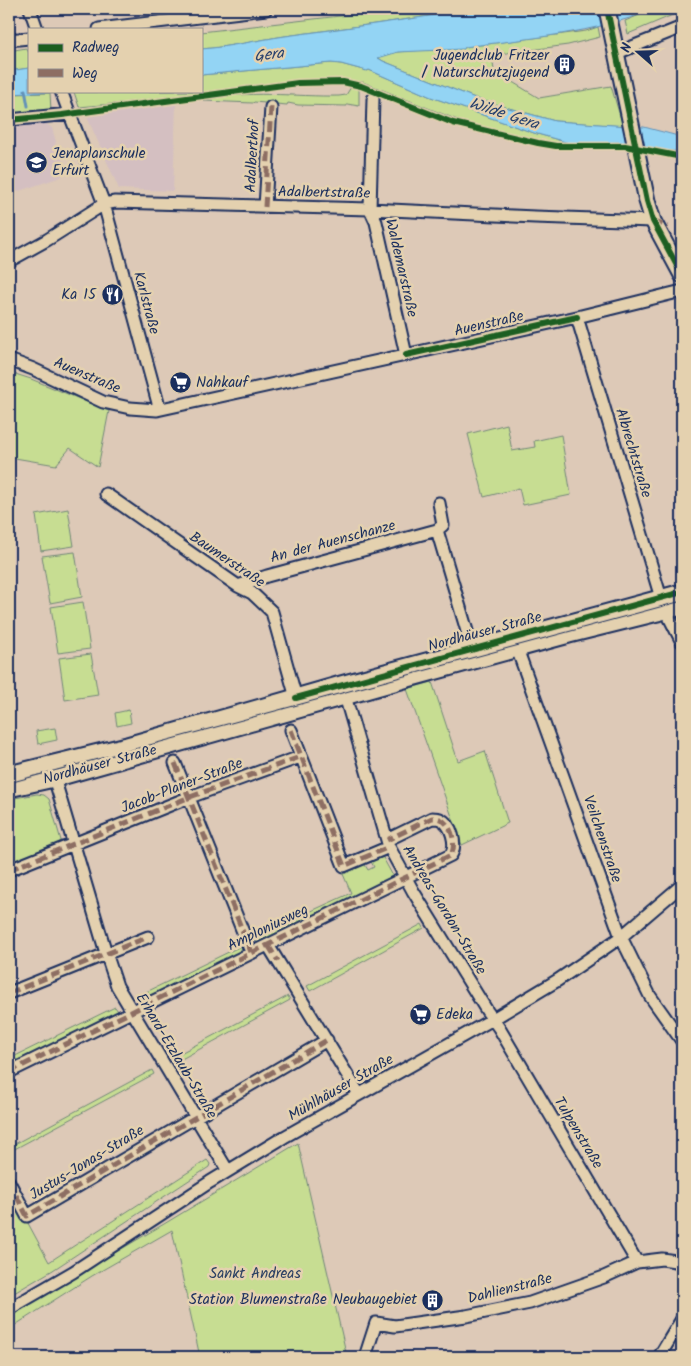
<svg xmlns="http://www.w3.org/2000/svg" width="691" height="1366" font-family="Kalam,sans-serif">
  <rect width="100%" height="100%" fill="#ddc9b7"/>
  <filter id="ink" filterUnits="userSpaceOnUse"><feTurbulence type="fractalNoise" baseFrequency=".02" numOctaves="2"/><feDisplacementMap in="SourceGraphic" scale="10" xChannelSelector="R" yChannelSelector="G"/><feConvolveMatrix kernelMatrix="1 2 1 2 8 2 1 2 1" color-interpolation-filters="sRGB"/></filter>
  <g filter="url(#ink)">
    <path fill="#d4bfc1" d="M176,105L173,191L119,189L87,117Z
      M44,122L52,128L56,142L54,146L56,155L61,156L66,169L61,177L16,192L9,196V126Z"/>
    <path fill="#c7dd92" stroke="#718678" d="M401,9H526L495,11L483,10L460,13V11C402,21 343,28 285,36C257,40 230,47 201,49V32Z
      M654,9H682V11L628,34L625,21Z
      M598,27L600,37L568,45L492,55L494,71L539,98L611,86L623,126L555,121L480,100L383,61L377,57L398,52L465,47L586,31Z
      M26,48L29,53V68L9,71V51Z
      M331,63L341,64L367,71L369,70L431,97L534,133L573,144L555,145L473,126L363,82L343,80H295L122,103L79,107L74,92L201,91V75Z
      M351,87L359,89V106L347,104V106L298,105L288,103L287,105L254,102L253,103L203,101C243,89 297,97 339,96L346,95Z
      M50,93L51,111L9,116V94Z
      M9,372L31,379L109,411L98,467L70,448L56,465L9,457Z
      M507,424L512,451L535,447L534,441L561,435L571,495L523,505L519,488L484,497L468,434Z
      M68,509L74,546L41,551L36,515Z
      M75,552L82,597L50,603L42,556Z
      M83,602L90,649L58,653L51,607Z
      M91,654L98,695L65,700L59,658Z
      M432,682L458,761L485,751L508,823L462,845L407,689Z
      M129,710L131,723L117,726L115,713Z
      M55,728L57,740L38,744L36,731Z
      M37,794L44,795L49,799L62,844L9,865V799Z
      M382,856L393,876L392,879L262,942L255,941L252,938L351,893L343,874L364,863L368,870L374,867L370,860Z
      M422,924L424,928L310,991L307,986Z
      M243,945L239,954L139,1003L136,997Z
      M288,996L290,1000L176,1062L173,1057Z
      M115,1007L118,1011L116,1014L9,1066V1059Z
      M152,1070L154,1074L9,1152V1147Z
      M298,1143L347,1357H200L172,1230L92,1276L9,1329V1315L164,1224Z
      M207,1160L210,1164L209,1167L53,1270L9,1296V1188L49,1262Z"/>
    <path fill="#93d4f4" stroke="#6392b8" d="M526,9H654C594,34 529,38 465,47L464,49L398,52L378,58L383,61L480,100L555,121L644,127L682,137V151H665L620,142L573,144L534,133L431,97L369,70L367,71L341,64L331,63L201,75V49C230,47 257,40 285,36C344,28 402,21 460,11L461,13L483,10L495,11Z
      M29,68V91H78L9,94V71Z"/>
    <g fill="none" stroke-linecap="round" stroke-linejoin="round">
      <path stroke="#6392b8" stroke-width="3" d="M25,90L28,106"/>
      <defs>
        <path id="minor" d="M30,9L37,29
          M99,29L266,9
          M9,40L29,38
          M617,53L682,27
          M61,91L104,204L158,403L157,410
          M373,99L370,209L376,222L406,355
          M9,120L69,114
          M265,207L271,107
          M9,261L47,240L104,204L115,202L370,209L535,217L653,221
          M577,317L661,598
          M9,360L33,369L103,402L130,408L157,410L577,317L682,291
          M106,494L238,586L252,593L272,612L298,705
          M437,530L472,648
          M238,586L267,576L437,530L443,525L439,503
          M666,611L682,642
          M515,643L621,937L650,996L682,1041
          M345,696L389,847L413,891L487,1011L499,1028L637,1262
          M291,730L344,866L389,847
          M175,763L251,952
          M50,764L106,953L117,986L228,1171
          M9,870L190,797L300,757
          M268,945L359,1094
          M9,993L148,937
          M9,1072L451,855C457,845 452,824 440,819C438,818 435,818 432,818L387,840
          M9,1182L27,1216L327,1040
          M9,1309L73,1272L210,1182L284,1137L493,1019L558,980L621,937L682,885
          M365,1357L376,1323L395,1326L466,1316L530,1303L604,1277L637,1262L662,1259L682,1262
          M659,1357L682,1319"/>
        <path id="major" d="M607,9L647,201L653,221L682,275
          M9,774L127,745L341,684L682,592
          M9,789L54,779L408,679L569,635L682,607"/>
      </defs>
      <use href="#minor" stroke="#1b2f5e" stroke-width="15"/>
      <use href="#major" stroke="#1b2f5e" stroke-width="19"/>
      <use href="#minor" stroke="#e4d1af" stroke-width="11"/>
      <use href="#major" stroke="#e4d1af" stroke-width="15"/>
      <path stroke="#1b2f5e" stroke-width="1" d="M9,783L682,601"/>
      <path stroke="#8d6e63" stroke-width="5" stroke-dasharray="10 5" stroke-linecap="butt" d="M265,207L271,107
        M653,221L668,227
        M291,730L344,866L389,847
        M175,763L251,952
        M9,870L190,797L300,757
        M268,945L278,961
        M9,993L148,937
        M9,1072L451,855C457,845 452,824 440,819C438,818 435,818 432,818L387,840
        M9,1182L27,1216L327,1040"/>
      <defs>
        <path id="cycleway" d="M607,9L647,201L653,221L682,275
          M9,120L62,115L298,83L343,82L361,86L453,123L538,143L556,146H625L682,157
          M406,355L577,317
          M296,698L682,592"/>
      </defs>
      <use href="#cycleway" stroke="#e4d1af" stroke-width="9"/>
      <use href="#cycleway" stroke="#1b5e20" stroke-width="6"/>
    </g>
  </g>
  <defs>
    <symbol id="building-disc" viewBox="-11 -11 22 22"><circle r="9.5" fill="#1b2f5e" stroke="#e4d1af"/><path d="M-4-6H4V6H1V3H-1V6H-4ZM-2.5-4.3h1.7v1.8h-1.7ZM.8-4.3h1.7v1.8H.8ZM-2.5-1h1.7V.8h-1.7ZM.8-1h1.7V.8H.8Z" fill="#fff"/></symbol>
    <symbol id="school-disc" viewBox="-11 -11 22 22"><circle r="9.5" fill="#1b2f5e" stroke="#e4d1af"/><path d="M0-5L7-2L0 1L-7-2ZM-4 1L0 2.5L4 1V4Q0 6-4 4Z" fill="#fff"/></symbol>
    <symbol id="restaurant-disc" viewBox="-11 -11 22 22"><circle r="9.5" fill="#1b2f5e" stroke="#e4d1af"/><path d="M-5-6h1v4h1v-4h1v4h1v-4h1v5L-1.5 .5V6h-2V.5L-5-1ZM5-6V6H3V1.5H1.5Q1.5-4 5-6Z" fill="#fff"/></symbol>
    <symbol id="supermarket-disc" viewBox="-11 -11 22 22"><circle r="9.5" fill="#1b2f5e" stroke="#e4d1af"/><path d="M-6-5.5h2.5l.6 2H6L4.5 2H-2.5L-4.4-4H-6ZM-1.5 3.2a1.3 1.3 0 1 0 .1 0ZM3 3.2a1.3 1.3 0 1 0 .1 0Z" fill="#fff"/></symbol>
  </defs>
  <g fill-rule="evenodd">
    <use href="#building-disc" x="552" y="52" width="25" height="25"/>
    <use href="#school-disc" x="24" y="150" width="25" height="25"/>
    <use href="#restaurant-disc" x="100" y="282" width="25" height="25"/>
    <use href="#supermarket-disc" x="168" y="370" width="25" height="25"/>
    <use href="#supermarket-disc" x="408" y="1002" width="25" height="25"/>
    <use href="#building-disc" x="420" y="1288" width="25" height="25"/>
  </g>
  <g text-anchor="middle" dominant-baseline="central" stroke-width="5" stroke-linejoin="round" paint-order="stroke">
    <g font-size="15" fill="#1b2f5e" stroke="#e4d1af" text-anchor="end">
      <text x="549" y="56">Jugendclub Fritzer<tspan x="549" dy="17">/ Naturschutzjugend</tspan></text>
      <text x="52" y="154" text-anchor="start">Jenaplanschule<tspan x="52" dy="17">Erfurt</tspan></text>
      <text x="96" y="295">Ka 15</text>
      <text x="196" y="383" text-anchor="start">Nahkauf</text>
      <text x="436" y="1015" text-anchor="start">Edeka</text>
      <text x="417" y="1300">Station Blumenstraße Neubaugebiet</text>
    </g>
    <g font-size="15" fill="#1b2f5e" stroke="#e4d1af">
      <text transform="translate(253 156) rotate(-87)">Adalberthof</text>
      <text transform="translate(324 193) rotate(1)">Adalbertstraße</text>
      <text transform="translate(401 268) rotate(77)">Waldemarstraße</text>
      <text transform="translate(146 303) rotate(75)">Karlstraße</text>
      <text transform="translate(489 324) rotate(-13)">Auenstraße</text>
      <text transform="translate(87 376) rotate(23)">Auenstraße</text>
      <text transform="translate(633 453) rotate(73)">Albrechtstraße</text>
      <text transform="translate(333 542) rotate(-15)">An der Auenschanze</text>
      <text transform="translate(227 560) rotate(34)">Baumerstraße</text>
      <text transform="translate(485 632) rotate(-15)">Nordhäuser Straße</text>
      <text transform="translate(100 765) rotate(-15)">Nordhäuser Straße</text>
      <text transform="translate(182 786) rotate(-21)">Jacob-Planer-Straße</text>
      <text transform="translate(602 839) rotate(71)">Veilchenstraße</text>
      <text transform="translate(444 910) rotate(59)">Andreas-Gordon-Straße</text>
      <text transform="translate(268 928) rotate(-26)">Amploniusweg</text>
      <text transform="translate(176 1056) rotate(59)">Erhard-Etzlaub-Straße</text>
      <text transform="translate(341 1088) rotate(-30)">Mühlhäuser Straße</text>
      <text transform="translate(578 1133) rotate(59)">Tulpenstraße</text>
      <text transform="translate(87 1163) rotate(-31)">Justus-Jonas-Straße</text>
      <text transform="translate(510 1289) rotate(-14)">Dahlienstraße</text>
    </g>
    <g font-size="15" fill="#2c4063" stroke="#e4d1af">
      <text x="255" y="1274">Sankt Andreas</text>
    </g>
    <g font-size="16" font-style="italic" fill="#27406d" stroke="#e4d1af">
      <text transform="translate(269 55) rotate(-7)">Gera</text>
      <text transform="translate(504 114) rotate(18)">Wilde Gera</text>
    </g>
  </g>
  <rect width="691" height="1366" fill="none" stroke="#e4d1af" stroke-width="30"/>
  <rect x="15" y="15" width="661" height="1336" fill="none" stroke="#1b2f5e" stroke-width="2" filter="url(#ink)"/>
  <rect x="28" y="28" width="175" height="65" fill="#e4d1af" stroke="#94908f"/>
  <rect x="38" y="44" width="25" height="8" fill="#1b5e20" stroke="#94908f"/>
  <text x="72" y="52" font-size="15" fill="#1b2f5e">Radweg</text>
  <rect x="38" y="69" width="25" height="8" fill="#8d6e63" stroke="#94908f"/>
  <text x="72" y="78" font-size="15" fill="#1b2f5e">Weg</text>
  <g transform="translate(638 52) rotate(290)" stroke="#e4d1af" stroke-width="4" paint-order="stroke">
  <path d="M0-4L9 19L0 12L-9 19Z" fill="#1b2f5e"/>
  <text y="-8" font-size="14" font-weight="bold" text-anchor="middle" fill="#1b2f5e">N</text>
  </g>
</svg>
